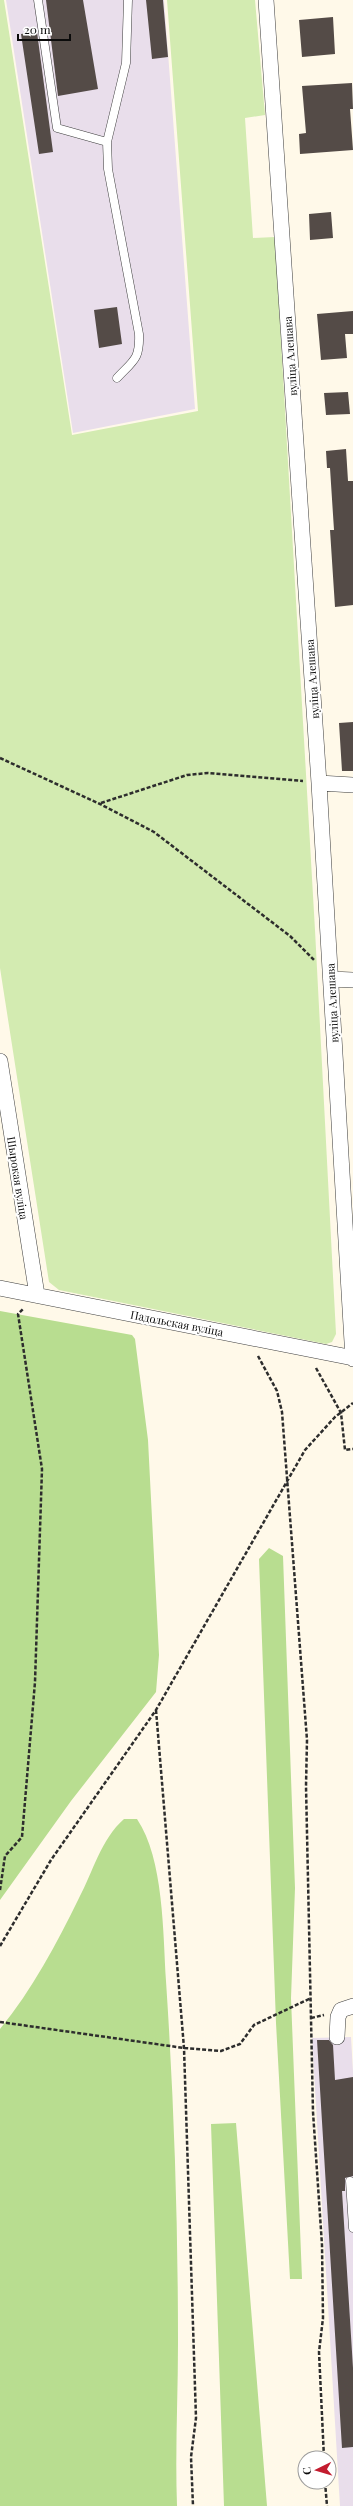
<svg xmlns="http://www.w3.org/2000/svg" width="353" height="2506" font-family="'Playfair Display',serif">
  <rect width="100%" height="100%" fill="#fff9e9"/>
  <path fill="#e9deeb" d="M6,0H164L195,409L73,433Z
    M351,2037L353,2072V2506H340L312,2038Z"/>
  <path fill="#d3ebb1" d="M0,0H4L72,435L198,411L167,0H255L265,115L245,118L253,238L275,237L315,930L336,1334L332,1342L326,1344L59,1290L49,1282L0,968Z"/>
  <path fill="#b8dd90" d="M0,1311L132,1335L135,1339L148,1440L159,1655L156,1692L71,1801L0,1900Z
    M269,1548L283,1556L295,1888L291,1998L302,2279H290L276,2023L259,1559Z
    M124,1819H137C164,1859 163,1934 166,1981C174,2101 178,2222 178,2343C178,2397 175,2451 177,2506H0V2029C32,1990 57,1943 79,1898C93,1872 101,1839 124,1819Z
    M236,2123L267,2506H224L211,2124Z"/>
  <path fill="#544b47" d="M46,0H83L98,89L58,96Z
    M146,0H163L168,57L152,59Z
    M333,17L335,54L302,57L299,20Z
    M37,32L53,152L39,154L21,34Z
    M352,83L353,109H350L353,150L300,154L299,134L306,133L302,86Z
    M331,212L333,238L310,240L309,214Z
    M117,307L122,344L99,348L94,310Z
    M353,311V334H345L347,358L321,360L317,314Z
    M348,392L350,414L326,415L324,393Z
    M346,449L348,481H353V605L335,607L330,530H334L330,468H327L326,451Z
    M353,722V771H342L339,723Z
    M317,2040H329L333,2045L335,2080L353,2077V2176L345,2178V2191H342L353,2368V2447L342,2448Z"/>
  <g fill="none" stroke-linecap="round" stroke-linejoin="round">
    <defs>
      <path id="service" d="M38,0L57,128L107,142
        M117,378C134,360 140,359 139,334L108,169L107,142L126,63L128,0
        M350,2181L353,2228"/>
      <path id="minor" d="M266,0L319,783L353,1359
        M319,783L353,785
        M331,979L353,980
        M0,1061L37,1295
        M0,1288L353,1358
        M337,2037L338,2017L341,2010L353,2006"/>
    </defs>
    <use href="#service" stroke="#3e3e3e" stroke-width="9"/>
    <use href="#minor" stroke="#3e3e3e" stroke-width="16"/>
    <path stroke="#2d2d2d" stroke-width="2.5" stroke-dasharray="4 2" stroke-linecap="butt" d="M0,758L100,804L154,832L290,936L314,960
      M101,803L187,775L208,773L303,781
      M258,1356L277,1391L282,1412L307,1740L306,1786L313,2112L322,2245L323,2318L319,2352L324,2458
      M316,1368L341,1413L345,1450L353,1449
      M156,1710L184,2048L196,2418L191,2457L193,2506
      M0,1890L5,1856L22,1837L35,1682L42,1469L18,1314L24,1308
      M0,1946L51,1860L156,1710L305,1450L335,1417L353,1403
      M311,2018L324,2015
      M0,2022L184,2048L221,2051L240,2044L254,2025L311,1998
      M325,2482L327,2506"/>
    <use href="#service" stroke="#fff" stroke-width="8"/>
    <use href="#minor" stroke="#fff" stroke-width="15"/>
  </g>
  <g text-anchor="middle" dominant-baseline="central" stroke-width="4" stroke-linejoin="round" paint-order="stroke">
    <g font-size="11" fill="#0b0b0b" stroke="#fff">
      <text transform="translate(290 356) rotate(-94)">вуліца Алешава</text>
      <text transform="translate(312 679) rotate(-94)">вуліца Алешава</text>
      <text transform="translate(332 1003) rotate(-93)">вуліца Алешава</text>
      <text transform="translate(18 1178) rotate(81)">Шырокая вуліца</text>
      <text transform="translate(177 1323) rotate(11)">Падольская вуліца</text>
    </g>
  </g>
  <g transform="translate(317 2470) rotate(265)"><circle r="19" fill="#ffffff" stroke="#9d9d9d"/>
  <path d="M0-3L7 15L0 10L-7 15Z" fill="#c31c2f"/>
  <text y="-6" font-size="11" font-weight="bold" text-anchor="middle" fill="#0b0b0b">С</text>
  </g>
  <path d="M18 34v6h52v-6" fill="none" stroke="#0b0b0b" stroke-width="2"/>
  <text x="24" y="34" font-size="12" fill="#0b0b0b" stroke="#ffffff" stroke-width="3" paint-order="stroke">20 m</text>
</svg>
